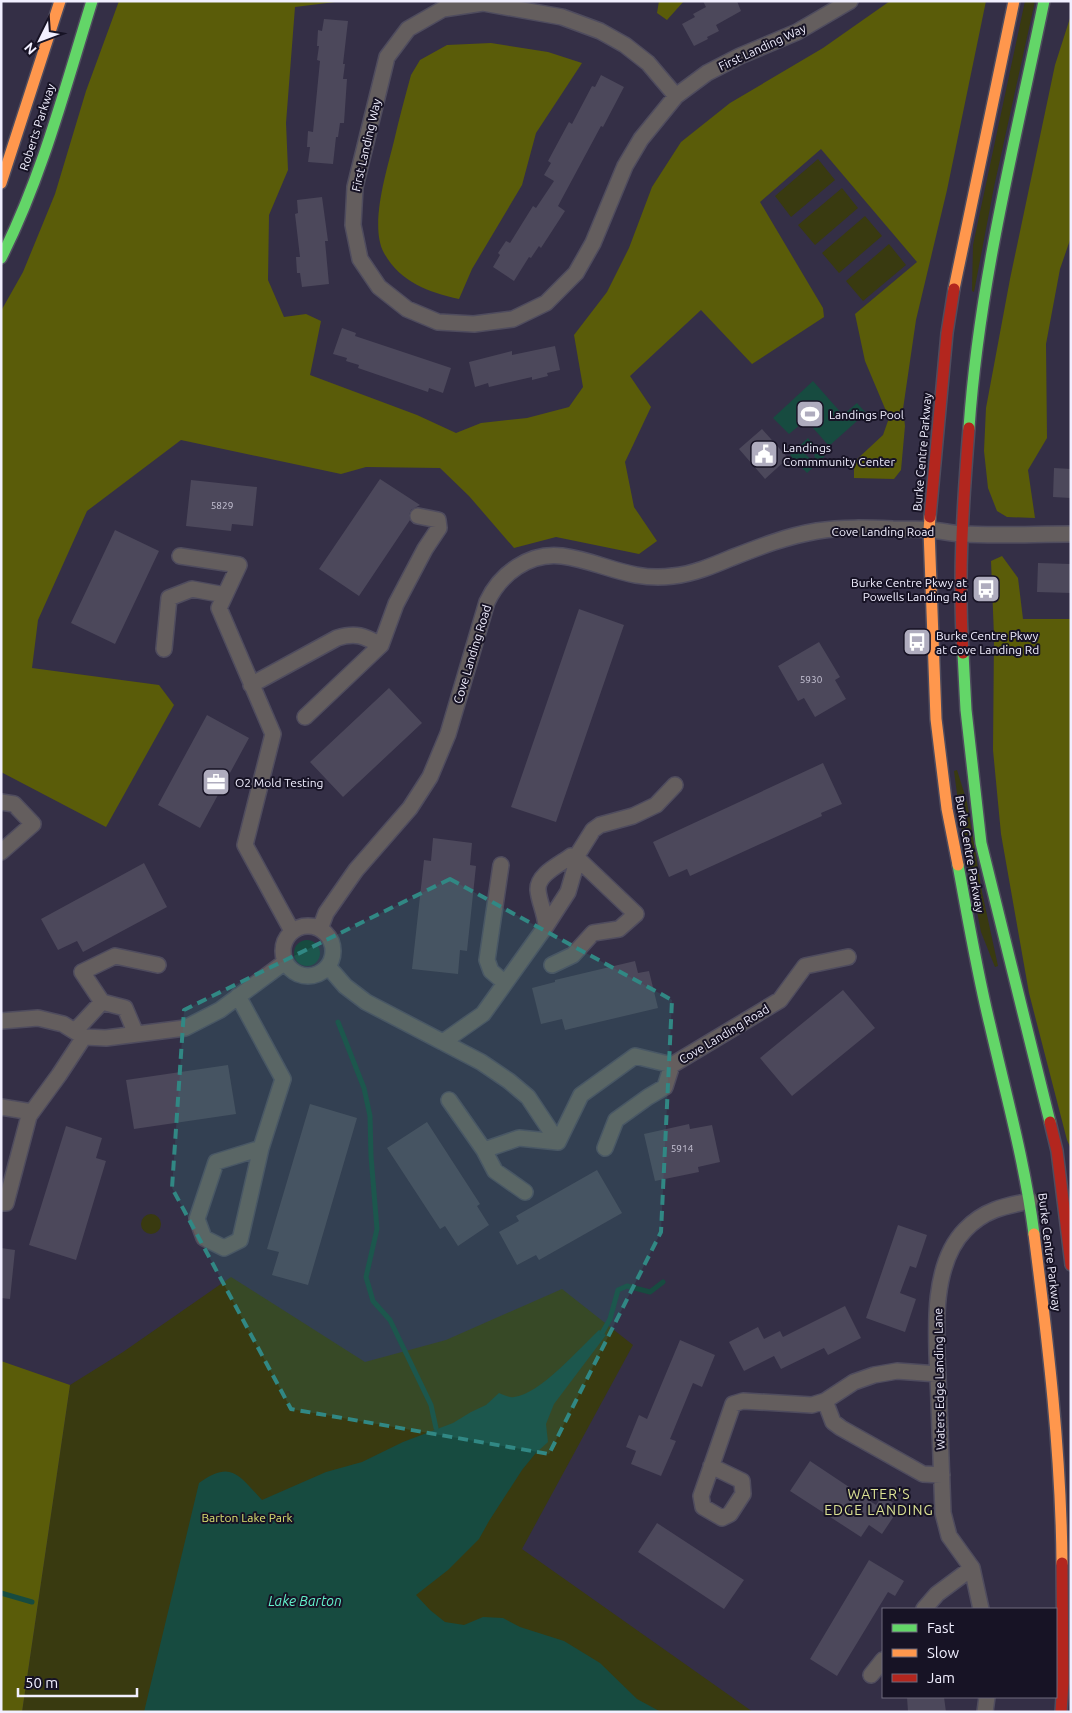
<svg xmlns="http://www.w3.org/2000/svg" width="1072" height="1713" font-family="Ubuntu,sans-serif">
  <rect width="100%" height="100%" fill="#342f46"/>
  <path fill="#393a10" d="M1025,1H1035L994,187L974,292L972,291L973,245Z
    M818,159L835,180L791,217L775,196Z
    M842,188L858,208L815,245L798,225Z
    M865,216L882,236L839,273L822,253Z
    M889,244L906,265L863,301L846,281Z
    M957,770L967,802L982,892L998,966L995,967L981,932L963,839L954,771Z
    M141 1224a10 10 0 1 1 20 0a10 10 0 1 1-20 0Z
    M231,1277L365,1362L446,1340L562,1289L633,1345L522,1549L753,1712H22L70,1385L123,1352Z"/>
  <path fill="#5a5c09" d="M119,1H343L295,7L286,123L288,170L269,215L268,280L284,317L306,314L321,321L310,375L417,415L456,433L481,423L527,418L569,407L583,387L574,335L607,292L629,248L652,187L681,142L730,103L823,48L890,1H986L947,190L916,320L903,409L905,426L901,470L894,479L854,478V462L883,435L889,418L865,361L855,314L917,262L821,149L760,202L823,308L824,317L752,364L701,310L630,376L651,407L625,462L634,507L657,541L639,554L556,537L514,548L469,496L440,468L366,467L341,474L181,440L87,511L38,620L32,668L159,685L174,705L106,827L1,772V311L23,272L55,194L86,91Z
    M659,1H684L667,20L657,13Z
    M1071,15V237L1060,269L1046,344L1047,438L1028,470L1035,518L1007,517L997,511L988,488L984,451L986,408L1010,279L1055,65Z
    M491,43L548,52L582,63L536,133L522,185L472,269L459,299C428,292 400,282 384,253C369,226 387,170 394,141C399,119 405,97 411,75L420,60L447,45Z
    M1002,556L1018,578L1023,619H1071V1149L1067,1140L1029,993L1001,834L993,750L994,636L991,561Z
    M1,1361L70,1385L22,1712H1Z"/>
  <path fill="#174b40" d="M813,381L843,415L857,403L866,413L829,446L806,420L789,434L773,418Z
    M808,438L814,445L809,449L806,448L804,451L805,454L812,460L815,458L814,455L819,450L825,456L807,473L790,455Z
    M294 953a13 13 0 1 1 26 0a13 13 0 1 1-26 0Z
    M599,1330L606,1335L554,1404L546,1424L548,1442L535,1454L522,1470L489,1521L479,1539L448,1570L416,1595L430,1610L445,1622L464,1625L483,1617L503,1618L520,1627L564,1641L600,1663L637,1699L661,1712H144L199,1483C232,1459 239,1476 262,1500L326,1472L362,1462L403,1442L453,1423L471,1412L486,1405L499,1393C504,1395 509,1398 514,1397C539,1395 580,1348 599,1330Z"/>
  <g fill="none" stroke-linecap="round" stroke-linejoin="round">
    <path stroke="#174b40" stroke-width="5" d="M338,1022L364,1088L370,1116L371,1156L377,1229L366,1277L373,1301L390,1320L431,1405L436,1428
      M602,1333L610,1319L618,1290L627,1286L650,1292L663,1282
      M1,1593L32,1602"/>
  </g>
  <path fill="#4c485b" d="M703,1H737L741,11L716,25L719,31L707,37L708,39L694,46L682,24L695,17L693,14L706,7Z
    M324,19L348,21L343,64H345L343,79H347L345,108L344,123H340L338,137H336L333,164L308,162L310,147H307L308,131L313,132L320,61L317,60L319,46H317L318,30L322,31Z
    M601,75L624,87L603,127L601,126L558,206L565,211L541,248L539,246L531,258L529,257L514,281L493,267L500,255L498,253L506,241L510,243L533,206L536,208L554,181L544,175L551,163L548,161L569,122L572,124L592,86L595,87Z
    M322,197L328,241H325L329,284L302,287L300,273H297L296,257H300L295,214L298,213L297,200Z
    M342,328L356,333L355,336L451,368L443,393L429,388L428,392L358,368L359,365L346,361L347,358L333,354Z
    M555,346L560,370L547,373L548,376L532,380V377L489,387L488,383L475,387L469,362L512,351V355Z
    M762,429L788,458L765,479L739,449Z
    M1054,468L1071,469V498L1053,497Z
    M380,479L420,505L411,510L409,515L410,520L359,596L319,569Z
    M191,480L257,487L253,526L232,524L231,531L186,526Z
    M115,530L159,551L115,644L71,623Z
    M1038,563L1071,564V593L1037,592Z
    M579,609L624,625L556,822L511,807Z
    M819,642L840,677L835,680L846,699L815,717L804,698L798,701L778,666Z
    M389,688L422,723L343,797L310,762Z
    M207,715L249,738L200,828L158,805Z
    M823,763L842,804L821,813L822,816L690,876L687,869L669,877L653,842Z
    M433,838L472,843L470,865L476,866L467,951L460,950L458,974L412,969L424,860L431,861Z
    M144,863L167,907L83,952L77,941L58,950L41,919Z
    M635,961L638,973L649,971L658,1008L565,1030L562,1019L541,1024L532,988L555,982V980Z
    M843,990L875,1028L792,1096L760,1058Z
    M228,1065L236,1114L134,1129L126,1080Z
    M310,1104L357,1118L308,1285L272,1275L279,1252L267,1249Z
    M427,1122L480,1204L477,1206L489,1225L458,1246L445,1226L440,1229L387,1148Z
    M689,1124L690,1129L712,1125L720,1162L698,1167L699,1172L655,1181L644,1134Z
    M66,1126L102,1138L96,1158L106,1161L76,1260L29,1245Z
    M597,1170L622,1213L539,1260L536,1255L517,1265L499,1232L519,1221L516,1216Z
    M898,1225L927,1235L916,1268L910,1266L900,1293L916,1299L905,1332L866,1318Z
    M1,1248L15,1250L10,1299L1,1298Z
    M845,1306L861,1338L828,1355L824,1348L781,1369L774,1356L744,1371L729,1342L758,1327L764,1339L780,1331L783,1337Z
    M680,1340L715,1355L702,1387L693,1383L670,1439L676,1441L661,1476L631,1464L636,1451L626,1447L639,1415L647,1419Z
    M810,1461L876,1505L882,1496L900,1507L882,1534L869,1525L861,1537L790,1491Z
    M657,1523L744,1580L724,1609L638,1552Z
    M869,1560L904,1581L895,1596L888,1592L837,1676L810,1659Z
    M907,1697H944L946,1712H908Z"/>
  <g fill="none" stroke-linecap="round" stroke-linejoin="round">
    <defs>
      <path id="street" d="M483,3L562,17L600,31L625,45L648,63L676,96L641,139L625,166L593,243L576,273L546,303L513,319L474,324L438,322L407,309L379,287L360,259L353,225L355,187L387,57L408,29L443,9Z
        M676,96L707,73L740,56L797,32L850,1
        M180,556L239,565L219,608L273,734L245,845L292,931
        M381,645L396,604L425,549L439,528L438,520L418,516
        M164,649L169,598L192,589L225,595
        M251,685L337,638C356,632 364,636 381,645L305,717
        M1,802L14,804L33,824L1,852
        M501,865L487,960L491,971L505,983
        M546,926C545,912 539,902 538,890C537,874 561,864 571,856L576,857L636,914L619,929L593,933L573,955L552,965
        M283 951a25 25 0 1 1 50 0a25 25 0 1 1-50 0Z
        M320,929L326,913L356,870L410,808L430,777L448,734L487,602C500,574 529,552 562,556C601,561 630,582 673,576C693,574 712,566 731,558C759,547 787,536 817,531C842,527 868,528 893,529C905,529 918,529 931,530C941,531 951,533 961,534C997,536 1034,534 1071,534
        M325,969L332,971L345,986L366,1002L481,1062L509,1081L528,1097L558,1142L581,1095L635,1056L672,1065L780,1000L805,966L848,957
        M238,996L283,1079L261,1148L216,1162L197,1219L204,1238L224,1248L240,1240L261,1148
        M102,1002L125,1008L136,1034
        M1,1021L38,1018L63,1024L84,1037L106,1038L185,1028L220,1010L285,962
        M75,1031L102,1002L82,972L115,956L158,965
        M443,1042L483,1014L546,926L568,892L575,868L576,857L593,830L600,825L633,816L656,805L675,785
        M449,1100L484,1150L519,1138L558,1142
        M1,1107L32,1112
        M605,1148L616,1120L648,1097L665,1087L672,1065
        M484,1150L495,1171L525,1192
        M1,1203H6L29,1116L59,1075L84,1037
        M825,1401L833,1422L841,1428L923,1474L942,1475
        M711,1466L742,1481L743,1494L730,1514L722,1518L703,1507L701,1496L733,1404L743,1401L812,1405L825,1401L854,1382L874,1375L897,1371L938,1374
        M924,1609L937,1594L972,1568
        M981,1609L972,1568L949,1536L943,1513C942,1476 940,1440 939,1403C938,1351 926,1270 965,1230C984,1210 1004,1206 1030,1201
        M871,1675L883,1660
        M985,1712L987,1697"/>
      <path id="fast" d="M1,258C42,177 65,88 92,1
        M969,428C979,283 1015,142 1044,1
        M963,653L966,710L981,843L1050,1122
        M958,865C968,918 977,972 990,1025C1006,1095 1025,1163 1034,1234"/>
      <path id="slow" d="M1,183L60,1
        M954,289L1014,1
        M930,517L929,530L936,719L947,809L958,865
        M1034,1234C1048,1343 1061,1452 1062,1563"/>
      <path id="jam" d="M930,517L947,333L954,289
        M963,653C958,577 963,503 969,428
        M1050,1122L1057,1151L1071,1265
        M1061,1712L1063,1683L1062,1563"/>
    </defs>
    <use href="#street" stroke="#4f4c5e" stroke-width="18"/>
    <use href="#fast" stroke="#4f4c5e" stroke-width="14"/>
    <use href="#slow" stroke="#4f4c5e" stroke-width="14"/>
    <use href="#jam" stroke="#4f4c5e" stroke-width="14"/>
    <use href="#street" stroke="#645e5e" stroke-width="15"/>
    <use href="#fast" stroke="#63d668" stroke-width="11"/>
    <use href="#slow" stroke="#ff974d" stroke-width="11"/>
    <use href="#jam" stroke="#b3261e" stroke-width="11"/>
  </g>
  <path fill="#318884" fill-opacity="0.2" stroke="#318884" stroke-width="4" stroke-dasharray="10 6" stroke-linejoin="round" d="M450,879L672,1000L661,1232L549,1454L291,1409L172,1188L184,1010Z"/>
  <defs>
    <symbol id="stadium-square" viewBox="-11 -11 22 22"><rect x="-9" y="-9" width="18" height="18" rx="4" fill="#afacbe" stroke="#171325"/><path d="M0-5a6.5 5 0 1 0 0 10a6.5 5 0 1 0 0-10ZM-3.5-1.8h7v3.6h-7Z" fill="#fff"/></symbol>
    <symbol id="civic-square" viewBox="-11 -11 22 22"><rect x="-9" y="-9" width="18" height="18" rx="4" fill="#afacbe" stroke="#171325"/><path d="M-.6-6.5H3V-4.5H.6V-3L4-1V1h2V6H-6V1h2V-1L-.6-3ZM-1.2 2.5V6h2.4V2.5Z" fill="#fff"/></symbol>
    <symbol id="bus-square" viewBox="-11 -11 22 22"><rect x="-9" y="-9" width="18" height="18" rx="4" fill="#afacbe" stroke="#171325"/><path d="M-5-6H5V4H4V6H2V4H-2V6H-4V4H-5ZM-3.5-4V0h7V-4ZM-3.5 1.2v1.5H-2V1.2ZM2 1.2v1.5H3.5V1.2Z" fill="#fff"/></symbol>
    <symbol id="office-square" viewBox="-11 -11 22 22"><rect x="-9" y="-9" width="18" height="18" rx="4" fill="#afacbe" stroke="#171325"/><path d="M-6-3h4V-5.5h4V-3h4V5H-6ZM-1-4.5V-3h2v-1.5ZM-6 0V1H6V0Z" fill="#fff"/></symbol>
  </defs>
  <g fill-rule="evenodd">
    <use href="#stadium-square" x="794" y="398" width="32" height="32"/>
    <use href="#civic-square" x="748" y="438" width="32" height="32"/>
    <use href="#bus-square" x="970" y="573" width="32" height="32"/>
    <use href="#bus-square" x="901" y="626" width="32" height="32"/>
    <use href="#office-square" x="200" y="766" width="32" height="32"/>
  </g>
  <g text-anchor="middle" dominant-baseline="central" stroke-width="4" stroke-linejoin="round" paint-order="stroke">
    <g font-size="10" fill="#c8c5d6">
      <text x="222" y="505">5829</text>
      <text x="811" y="679">5930</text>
      <text x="682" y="1148">5914</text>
    </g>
    <g font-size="12" fill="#f1efff" stroke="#171325">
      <text transform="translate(762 47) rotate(-25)">First Landing Way</text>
      <text transform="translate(37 127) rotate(-72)">Roberts Parkway</text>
      <text transform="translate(366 145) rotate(-77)">First Landing Way</text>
      <text transform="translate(922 452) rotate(-85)">Burke Centre Parkway</text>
      <text x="883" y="531">Cove Landing Road</text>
      <text transform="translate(472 654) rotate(-73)">Cove Landing Road</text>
      <text transform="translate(970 854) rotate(80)">Burke Centre Parkway</text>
      <text transform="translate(724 1034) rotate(-31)">Cove Landing Road</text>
      <text transform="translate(1050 1252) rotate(83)">Burke Centre Parkway</text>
      <text transform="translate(939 1379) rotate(-91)">Waters Edge Landing Lane</text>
    </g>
    <g font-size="12" fill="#f1efff" stroke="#171325" text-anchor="start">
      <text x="829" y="414">Landings Pool</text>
      <text x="783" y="447">Landings<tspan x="783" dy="14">Commmunity Center</tspan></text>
      <text x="967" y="582" text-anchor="end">Burke Centre Pkwy at<tspan x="967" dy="14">Powells Landing Rd</tspan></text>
      <text x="936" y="635">Burke Centre Pkwy<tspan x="936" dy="14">at Cove Landing Rd</tspan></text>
      <text x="235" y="782">O2 Mold Testing</text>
    </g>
    <g font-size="12" fill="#dae070" stroke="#171325">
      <text x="247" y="1517">Barton Lake Park</text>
    </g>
    <g font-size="14" letter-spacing="1" fill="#dce294" stroke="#171325">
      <text x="879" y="1494">WATER'S<tspan x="879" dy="16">EDGE LANDING</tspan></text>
    </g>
    <g font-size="14" font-style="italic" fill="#62f2cb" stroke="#171325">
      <text x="305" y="1601">Lake Barton</text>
    </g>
  </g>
  <rect width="1072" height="1713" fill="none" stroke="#f1efff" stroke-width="5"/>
  <rect x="882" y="1608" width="175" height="90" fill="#171325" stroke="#6e6b7c"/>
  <rect x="892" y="1624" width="25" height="8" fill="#63d668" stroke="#6e6b7c"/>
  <text x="927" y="1633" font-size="15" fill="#f1efff">Fast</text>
  <rect x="892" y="1649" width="25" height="8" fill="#ff974d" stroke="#6e6b7c"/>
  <text x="927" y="1658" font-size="15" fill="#f1efff">Slow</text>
  <rect x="892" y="1674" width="25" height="8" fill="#b3261e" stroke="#6e6b7c"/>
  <text x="927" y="1683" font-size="15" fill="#f1efff">Jam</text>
  <g transform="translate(40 40) rotate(228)" stroke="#171325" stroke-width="4" paint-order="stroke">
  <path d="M0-4L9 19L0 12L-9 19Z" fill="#f1efff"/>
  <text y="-8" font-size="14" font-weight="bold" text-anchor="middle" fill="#f1efff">N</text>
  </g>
  <path d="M18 1688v8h119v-8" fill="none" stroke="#f1efff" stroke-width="2.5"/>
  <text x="25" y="1688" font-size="15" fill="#f1efff" stroke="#171325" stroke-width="4" paint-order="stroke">50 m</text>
</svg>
